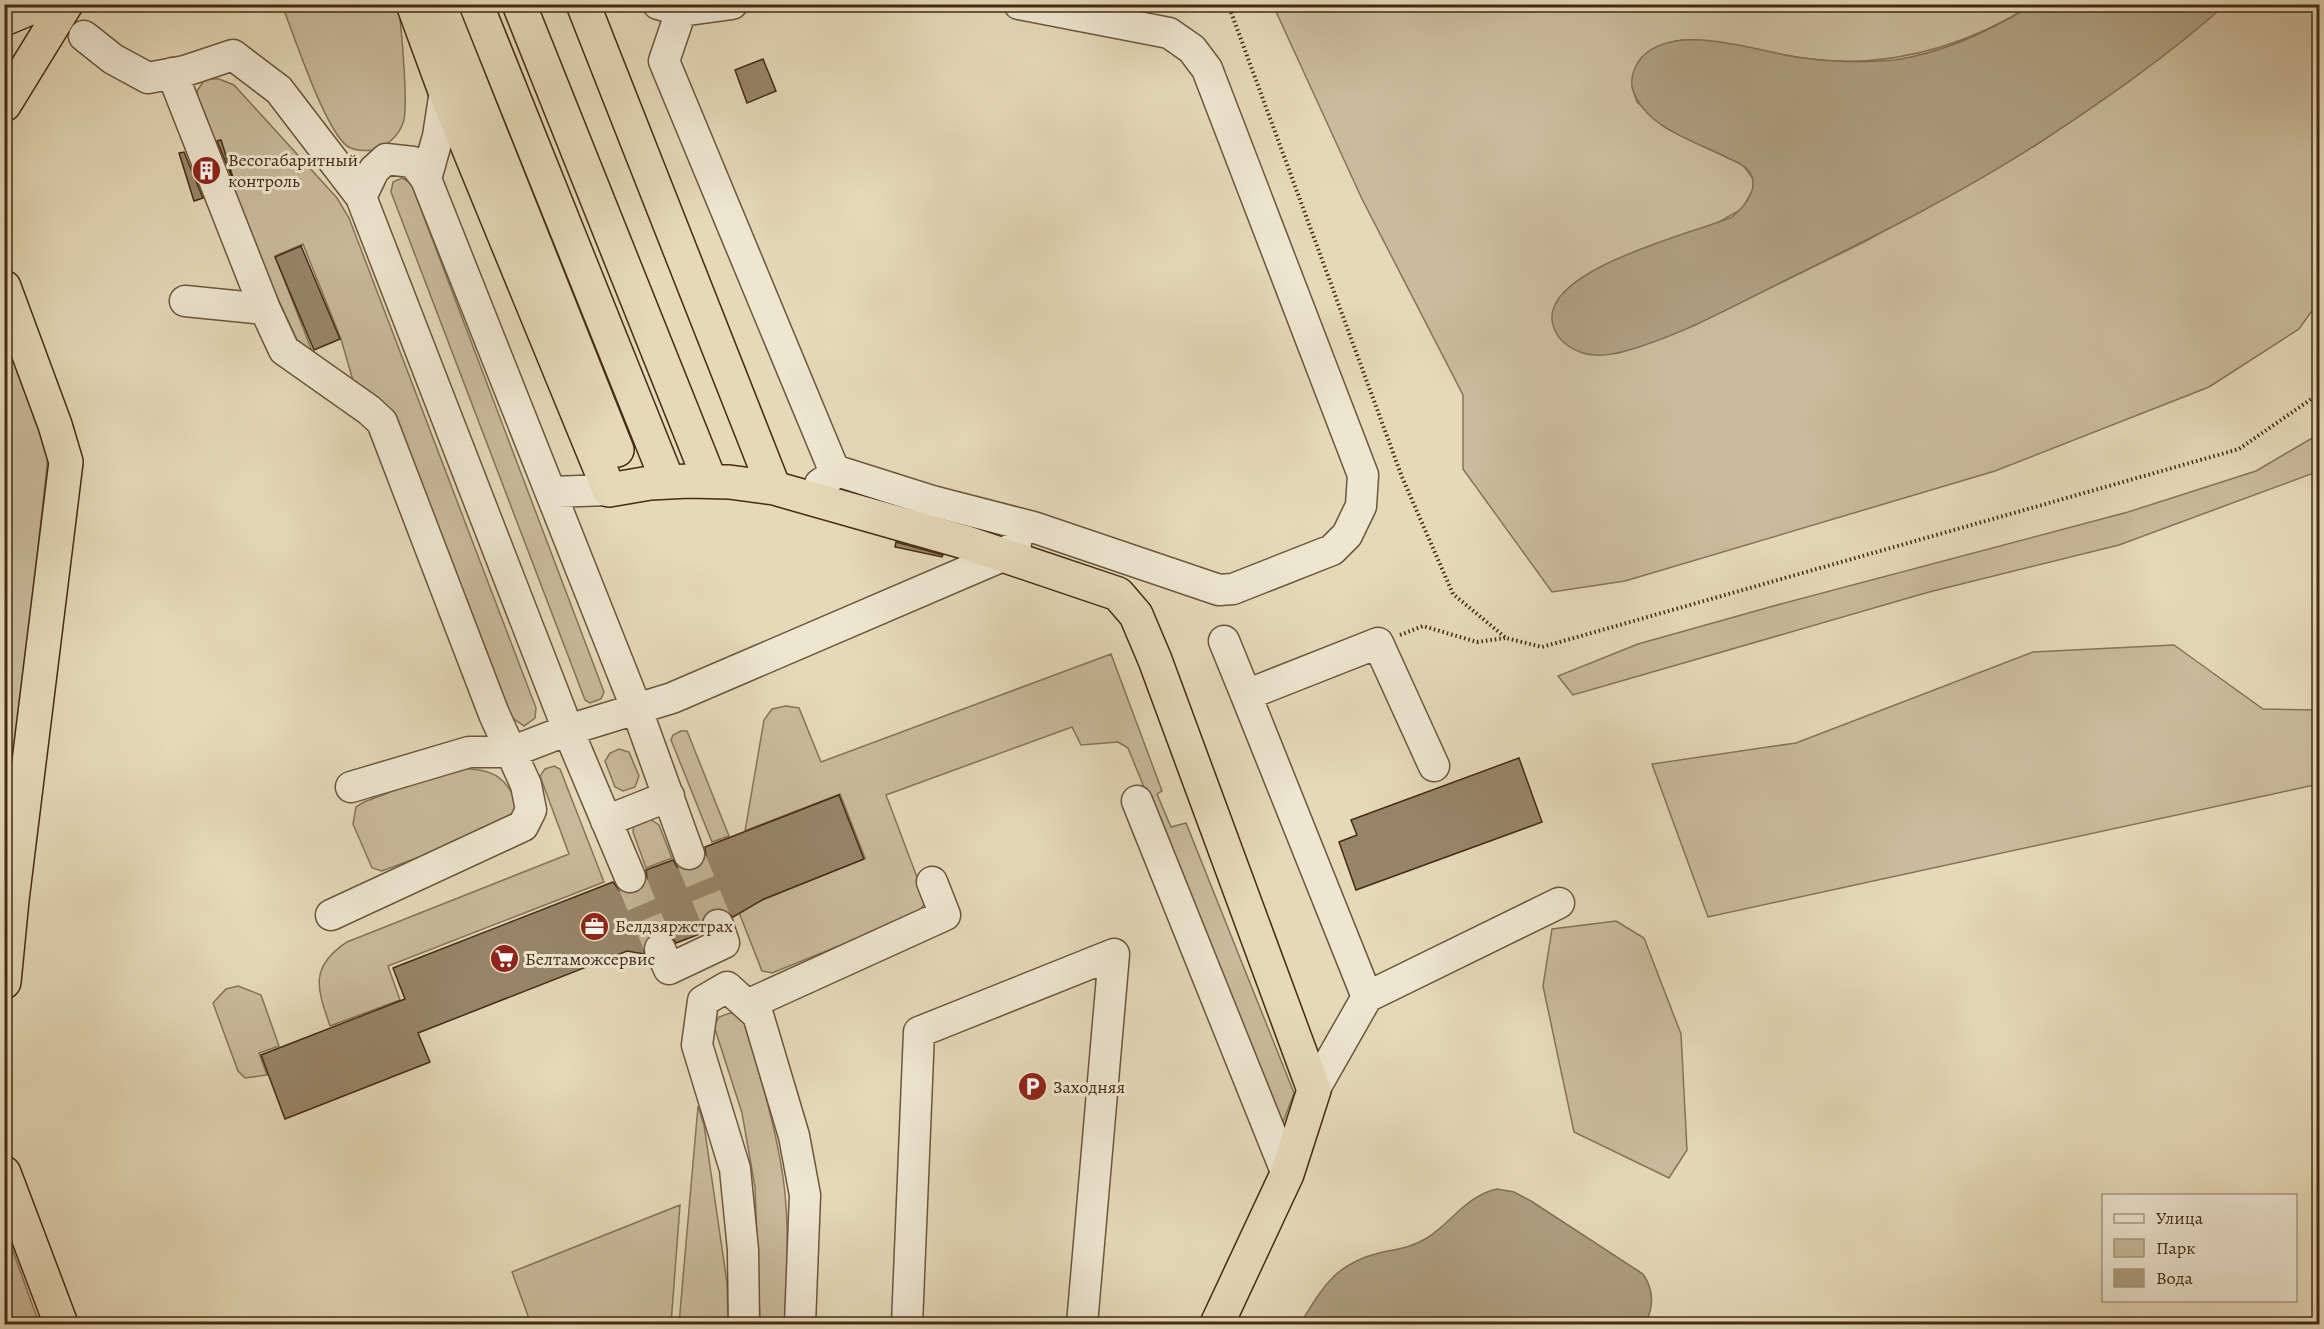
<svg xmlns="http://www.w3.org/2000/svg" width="2324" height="1329" font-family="Alegreya,serif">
  <rect width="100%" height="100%" fill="#e5d9b8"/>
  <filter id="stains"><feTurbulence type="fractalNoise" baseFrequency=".00333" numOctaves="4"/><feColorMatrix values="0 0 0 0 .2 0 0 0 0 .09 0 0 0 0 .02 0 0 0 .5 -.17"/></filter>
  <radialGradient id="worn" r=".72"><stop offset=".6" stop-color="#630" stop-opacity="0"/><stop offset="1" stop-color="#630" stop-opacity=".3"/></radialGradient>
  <path fill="#cabb9c" stroke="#877358" stroke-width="1.5" d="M282,5H398C401,23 409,109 403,123C399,135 386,148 373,150C365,151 355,151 347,146C324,128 294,35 282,5Z
    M1273,5H2032C1961,49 1886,70 1802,58C1762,53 1722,40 1681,40L1632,87L1637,102L1666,128L1743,165L1753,179V189L1742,209L1715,224L1618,353L1666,337L1693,326L1866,241L2037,144L2156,60L2225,5H2319V301L2299,329L2209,387L1995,471L1625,581L1552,592L1463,469V395L1362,199Z
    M205,79H219L234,85L337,198L349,218L536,708L535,718L524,726L510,716L354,384L341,339L303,244L275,256L312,351L303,353L267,275L200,109L197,91Z
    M402,178L411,183L604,692L601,699L590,703L585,700L391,192L393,182Z
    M5,315L48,457L5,851Z
    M2319,434V471L2119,545L1929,592L1573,695L1558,676L1638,644L1777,605L2128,512L2256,471Z
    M2174,645L2263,709L2319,710V784L1708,917L1652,764L1796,743L2033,652Z
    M1111,654L1162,791L1157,794L1171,827L1186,823L1294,1093L1282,1125L1128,748L1118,742L1081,745L1072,727L886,795L926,901L918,914L772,973L762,971L738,910L865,858L840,794L745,831L764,720L772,709L786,706L799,708L821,762Z
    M681,731H687L729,836L712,842L671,740L673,735Z
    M619,749L629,752L639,776L635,787L623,791L615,787L605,761L610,753Z
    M554,766L560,769L604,882L388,966L400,1000L330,1026C317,988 309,967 347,942L569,854L540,776L545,769Z
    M453,768C498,769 507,776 523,818L382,871L372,868L353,824L356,807L364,802Z
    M647,817L659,825L672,858L646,868L633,832L634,824Z
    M1616,921L1644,938L1681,1034L1687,1150L1669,1178L1574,1132L1543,986L1552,929Z
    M238,986L261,995L279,1046L259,1053L267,1075L245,1078L238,1071L213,1003L226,989Z
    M730,1013L742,1016C758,1069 775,1122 783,1177C790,1226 787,1275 785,1324H760L755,1187L742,1113L714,1026L719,1017Z
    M698,1106L704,1125L727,1283L728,1324H679Z
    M680,1205L671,1324H531L512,1272Z
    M4,1226L36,1315L40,1324H5Z"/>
  <path fill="#ae9e80" stroke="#847054" stroke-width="1.5" d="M2032,5H2225C2168,56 2103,101 2039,143C1957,196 1869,239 1782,282C1735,305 1689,331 1639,347C1620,353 1600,359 1580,352C1565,346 1554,337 1552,320C1547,268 1694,233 1732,217C1744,207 1761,188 1749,171C1744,164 1734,161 1726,157C1694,141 1645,127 1633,90C1629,79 1635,65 1642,57C1678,20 1759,53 1804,58C1834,62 1864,63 1894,60C1944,53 1990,31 2032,5Z
    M1497,1189L1514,1192L1531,1201L1643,1274C1654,1290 1654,1307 1645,1324H1300C1322,1289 1334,1264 1379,1253C1396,1249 1411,1248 1427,1238C1452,1222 1466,1196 1497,1189Z"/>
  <path fill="#988569" stroke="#442b13" stroke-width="1.5" d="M763,59L776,91L747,103L735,70Z
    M221,140L236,187L217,141Z
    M184,152L203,198L194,201L179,153Z
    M301,246L340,339L314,350L275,257Z
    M896,542L943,555L942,557L895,547Z
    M1519,758L1542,822L1356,890L1339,842L1357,835L1351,820Z
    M839,795L864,859L764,899L733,917L722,908L712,909L705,914L701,922L702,933L697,935L676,943L670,935L653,933L646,939L644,954L627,951L418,1033L430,1062L285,1119L261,1055L405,999L393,968L613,882L620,891L636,893L644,887L647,879L646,870L673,860L677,867L685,871L695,870L706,858L705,847Z"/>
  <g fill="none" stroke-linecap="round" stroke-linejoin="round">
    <path stroke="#c5b697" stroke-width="30" stroke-dasharray="30 15" stroke-linecap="butt" d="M689,854L718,925
      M630,877L660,949"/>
    <defs>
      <path id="minor" d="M658,4L681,11L732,4
        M681,11L664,61L834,470L833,475L820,484
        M84,36L113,59L148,78L185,71L233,55L279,90L361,197L568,730L630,877
        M172,73L265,309
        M426,179L438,136L445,91
        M361,197L374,170L386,159L413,162L426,179L637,710L689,854
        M185,301L265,309L284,350L369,410L382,422L494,714L526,785L531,810L523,826L331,915
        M834,470L932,501L1033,527L1219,590L1233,589L1332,550L1347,535L1361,506L1363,475L1207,69L1192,49L1169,33L1019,4
        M551,492L609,490
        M1224,641L1246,695L1378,643L1434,766
        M1246,695L1367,997L1314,1090
        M351,787L469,752H511L568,730L672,698L1005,555L1016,544
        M1137,801L1287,1174
        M606,821L669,796
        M660,949L669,969L724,943L718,925
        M1367,997L1559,903
        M747,1005L945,915L932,882
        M744,1324L743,1250L735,1169L697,1045L703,1001L727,987L758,1015L794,1136L805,1195L800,1324
        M907,1324L919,1032L1114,954L1082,1324"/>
      <path id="highway" d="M413,4L445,91L609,490L650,483L689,481L729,482L774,488L964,542L1118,594L1136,615L1155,660L1314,1090L1287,1174L1217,1324
        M439,4L617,450
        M476,4L668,482
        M519,4L710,481
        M583,4L774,488
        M4,19L40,4
        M4,105L66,4
        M4,287L55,425L66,462L12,900L4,982
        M4,1173L61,1324"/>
    </defs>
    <use href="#minor" stroke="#6c563c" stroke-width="33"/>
    <use href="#highway" stroke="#442b13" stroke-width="36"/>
    <path stroke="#442b13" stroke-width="4" stroke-dasharray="1.5 3" stroke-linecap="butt" d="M1228,4L1402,477L1453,594L1506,638L1542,647L2239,449L2320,393
      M1400,635L1423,626L1477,642L1505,638"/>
    <use href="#minor" stroke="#eee6d1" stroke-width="30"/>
    <use href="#highway" stroke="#e5d9b8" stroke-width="33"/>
  </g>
  <defs>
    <symbol id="building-disc" viewBox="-11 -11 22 22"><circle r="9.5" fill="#8f2418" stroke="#eee6d1"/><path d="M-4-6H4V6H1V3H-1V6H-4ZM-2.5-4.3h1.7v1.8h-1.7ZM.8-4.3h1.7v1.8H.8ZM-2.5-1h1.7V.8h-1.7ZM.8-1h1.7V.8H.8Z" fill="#fff"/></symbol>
    <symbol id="office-disc" viewBox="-11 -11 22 22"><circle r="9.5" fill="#8f2418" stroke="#eee6d1"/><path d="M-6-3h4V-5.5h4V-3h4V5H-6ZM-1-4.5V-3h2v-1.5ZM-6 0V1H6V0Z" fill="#fff"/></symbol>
    <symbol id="supermarket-disc" viewBox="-11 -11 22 22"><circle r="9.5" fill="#8f2418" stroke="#eee6d1"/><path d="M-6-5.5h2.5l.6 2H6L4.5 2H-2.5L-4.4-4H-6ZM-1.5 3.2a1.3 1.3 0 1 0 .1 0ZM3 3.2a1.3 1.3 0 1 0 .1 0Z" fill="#fff"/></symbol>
    <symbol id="parking-disc" viewBox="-11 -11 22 22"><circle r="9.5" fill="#8f2418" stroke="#eee6d1"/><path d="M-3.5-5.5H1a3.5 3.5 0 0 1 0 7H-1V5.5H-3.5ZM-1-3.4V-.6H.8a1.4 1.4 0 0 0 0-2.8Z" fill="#fff"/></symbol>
  </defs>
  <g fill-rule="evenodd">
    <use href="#building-disc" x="190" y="154" width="33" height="33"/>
    <use href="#office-disc" x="578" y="910" width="33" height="33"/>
    <use href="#supermarket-disc" x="488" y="942" width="33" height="33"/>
    <use href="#parking-disc" x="1016" y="1070" width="33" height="33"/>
  </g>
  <g text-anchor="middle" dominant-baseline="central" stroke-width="6" stroke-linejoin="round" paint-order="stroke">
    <g font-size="18" fill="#442b13" stroke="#eee6d1" text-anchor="start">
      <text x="228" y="160">Весогабаритный<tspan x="228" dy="21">контроль</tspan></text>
      <text x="615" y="926">Белдзяржстрах</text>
      <text x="525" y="959">Белтаможсервис</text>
      <text x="1053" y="1087">Заходняя</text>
    </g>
  </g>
  <rect width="2324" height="1329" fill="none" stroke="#e5d9b8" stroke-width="24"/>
  <rect x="6" y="6" width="2312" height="1317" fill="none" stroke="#442b13" stroke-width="3"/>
  <rect x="12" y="12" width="2300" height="1305" fill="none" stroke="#442b13" stroke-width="1.5"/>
  <rect x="2102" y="1194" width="195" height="108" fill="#eee6d1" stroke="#aa9b85" stroke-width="1.5"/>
  <rect x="2114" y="1214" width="30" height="9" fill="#eee6d1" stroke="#aa9b85" stroke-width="1.5"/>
  <text x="2156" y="1224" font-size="18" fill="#442b13">Улица</text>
  <rect x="2114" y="1239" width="30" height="18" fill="#cabb9c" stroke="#aa9b85" stroke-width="1.5"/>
  <text x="2156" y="1254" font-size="18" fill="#442b13">Парк</text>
  <rect x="2114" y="1269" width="30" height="18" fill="#ae9e80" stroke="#aa9b85" stroke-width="1.5"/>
  <text x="2156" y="1284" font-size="18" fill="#442b13">Вода</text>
  <rect width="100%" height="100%" filter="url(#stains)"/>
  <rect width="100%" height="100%" fill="url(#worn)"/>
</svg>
